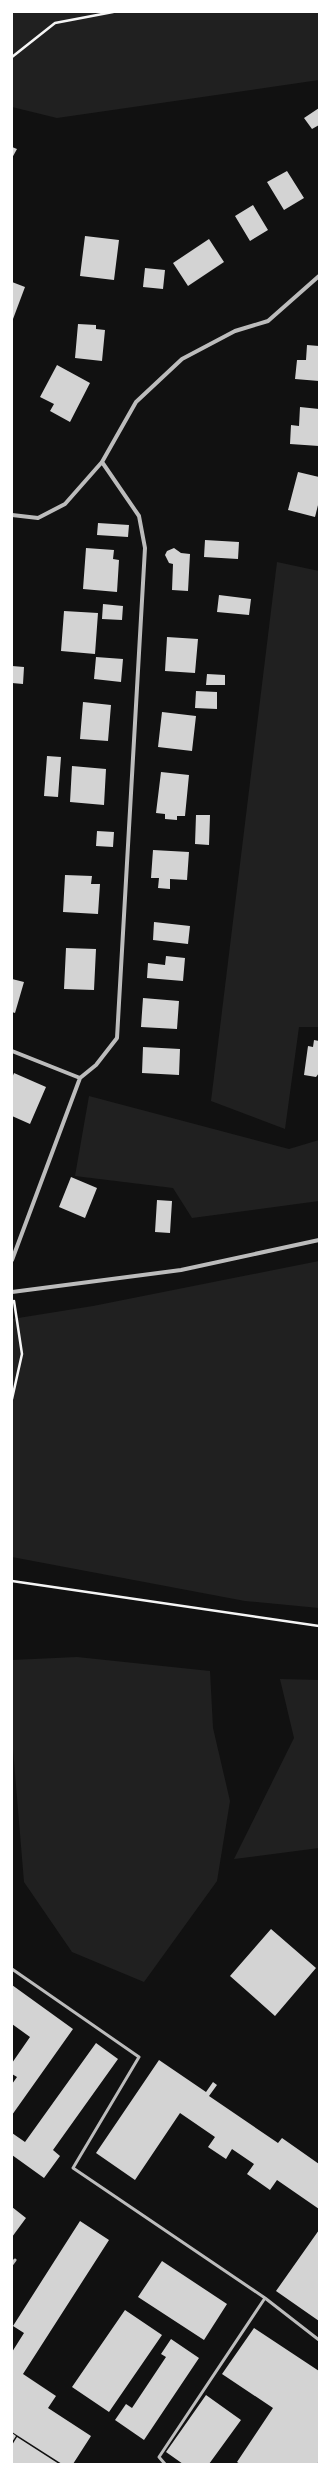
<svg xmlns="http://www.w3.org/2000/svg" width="331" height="2476" font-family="Commissioner,sans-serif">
  <rect width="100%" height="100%" fill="#111"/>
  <path fill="#202020" d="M12,12H319V80L57,118L12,107Z
    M277,562L319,571V1027H299L285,1129L211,1101Z
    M89,1096L289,1149L319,1140V1201L192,1218L173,1188L75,1176Z
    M319,1261V1608L245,1601L12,1557V1319L93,1306Z
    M77,1657L210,1671L213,1728L230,1801L217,1881L144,1982L72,1952L24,1882L12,1737V1660Z
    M280,1679L319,1680V1848L234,1859L294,1738Z"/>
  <path fill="#d3d3d3" d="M319,108V125L312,129L304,118Z
    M12,147L17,149L12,158Z
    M287,171L304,198L284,210L267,182Z
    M253,205L268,230L250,241L235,216Z
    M85,236L119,240L114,280L80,276Z
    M209,239L224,262L188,286L173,263Z
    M145,268L165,270L163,289L143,287Z
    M12,282L25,287L13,319H12Z
    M78,324L96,325V329L105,330L102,361L75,358Z
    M307,345L319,346V381L295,379L297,360H306Z
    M57,365L90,383L70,422L50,411L54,404L40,397Z
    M300,407L319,409V446L290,444L291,425L299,426Z
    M298,472L319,477V501L315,517L288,510Z
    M98,523L129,525L128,537L97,535Z
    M205,540L239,542L238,559L204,557Z
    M86,548L114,550L113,559L119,560L117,592L83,589Z
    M174,548L181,553L190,554L188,591L172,590L173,564L169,563L165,555L167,551Z
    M219,595L251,599L249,615L217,612Z
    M103,604L123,606L122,620L102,619Z
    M64,611L98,613L95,654L61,651Z
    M167,637L198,639L195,673L165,671Z
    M96,657L123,659L121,682L94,679Z
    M12,666L24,667L23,684L12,683Z
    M207,674L225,675V685H206Z
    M196,691L217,692V709L195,708Z
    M83,702L111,705L108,741L80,739Z
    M162,712L196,716L192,751L158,747Z
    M47,756L61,757L58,797L44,796Z
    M72,766L106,769L104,805L70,802Z
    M161,772L189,775L185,816H177V820L165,819V814L156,813Z
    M196,815H210L209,845L195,844Z
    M97,831L114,832L113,847L96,846Z
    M153,850L189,852L187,880L170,879V889L158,888L159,878H151Z
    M65,875L92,876L91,884H100L98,914L63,912Z
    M154,922L190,926L188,944L153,940Z
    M66,948L96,949L94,990L64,989Z
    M166,956L185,958L183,981L147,978L148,963L165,965Z
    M12,979L24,982L15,1013L12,1012Z
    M143,998L179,1001L177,1029L141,1027Z
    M314,1040L319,1041V1073L316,1077L304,1075L308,1046L313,1047Z
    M143,1047L180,1049L179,1075L142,1073Z
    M14,1073L46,1087L30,1124L12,1116V1078Z
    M71,1177L97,1188L85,1218L59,1207Z
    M157,1200L172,1201L170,1233L155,1232Z
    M271,1929L316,1968L275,2016L230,1976Z
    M12,1985L73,2029L12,2115V2084L17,2077L12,2074V2063L30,2037L12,2024Z
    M96,2043L118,2059L53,2150L60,2156L44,2178L12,2155V2133L25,2142Z
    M159,2060L206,2092L213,2082L217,2085L209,2096L278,2143L282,2138L319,2164V2209L277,2180L270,2190L247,2174L254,2164L232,2149L226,2159L208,2147L215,2137L180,2113L135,2180L96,2153Z
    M12,2207L26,2218L12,2237Z
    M80,2221L109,2240L23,2374L56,2396L48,2408L91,2436L73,2464H62L12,2432V2352L24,2333L13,2326Z
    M319,2230V2321L276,2291Z
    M162,2261L227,2304L204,2340L138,2297Z
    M125,2310L162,2335L109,2412L72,2387Z
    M254,2328L319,2371V2461L317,2464H240L237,2462L273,2408L222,2374Z
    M171,2339L199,2358L144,2440L115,2420L126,2404L132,2408L166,2357L161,2354Z
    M206,2395L241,2420L209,2464H183L166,2452Z
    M12,2433L16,2436L12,2442Z
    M17,2437L59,2464H12V2445Z"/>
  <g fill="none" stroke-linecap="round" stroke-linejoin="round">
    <path stroke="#f5f5f5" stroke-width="2.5" d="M12,57L55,23L113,12
      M12,1399L22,1354L14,1301
      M12,1581L319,1626"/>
    <path stroke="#bcbcbc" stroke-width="3" d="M12,1969L139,2057L73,2168L265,2298L319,2340
      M12,2264L15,2260
      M165,2464L159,2457L265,2298"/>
    <path stroke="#bcbcbc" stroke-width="4" d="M12,515L38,518L65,504L102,462L136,402L182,359L235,331L268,321L319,276
      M12,1051L80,1078L96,1065L117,1038L145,548L139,516L102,462
      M12,1260L80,1078
      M12,1292L181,1270L319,1240"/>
  </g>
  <rect width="331" height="2476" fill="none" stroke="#ffffff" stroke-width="26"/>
</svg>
